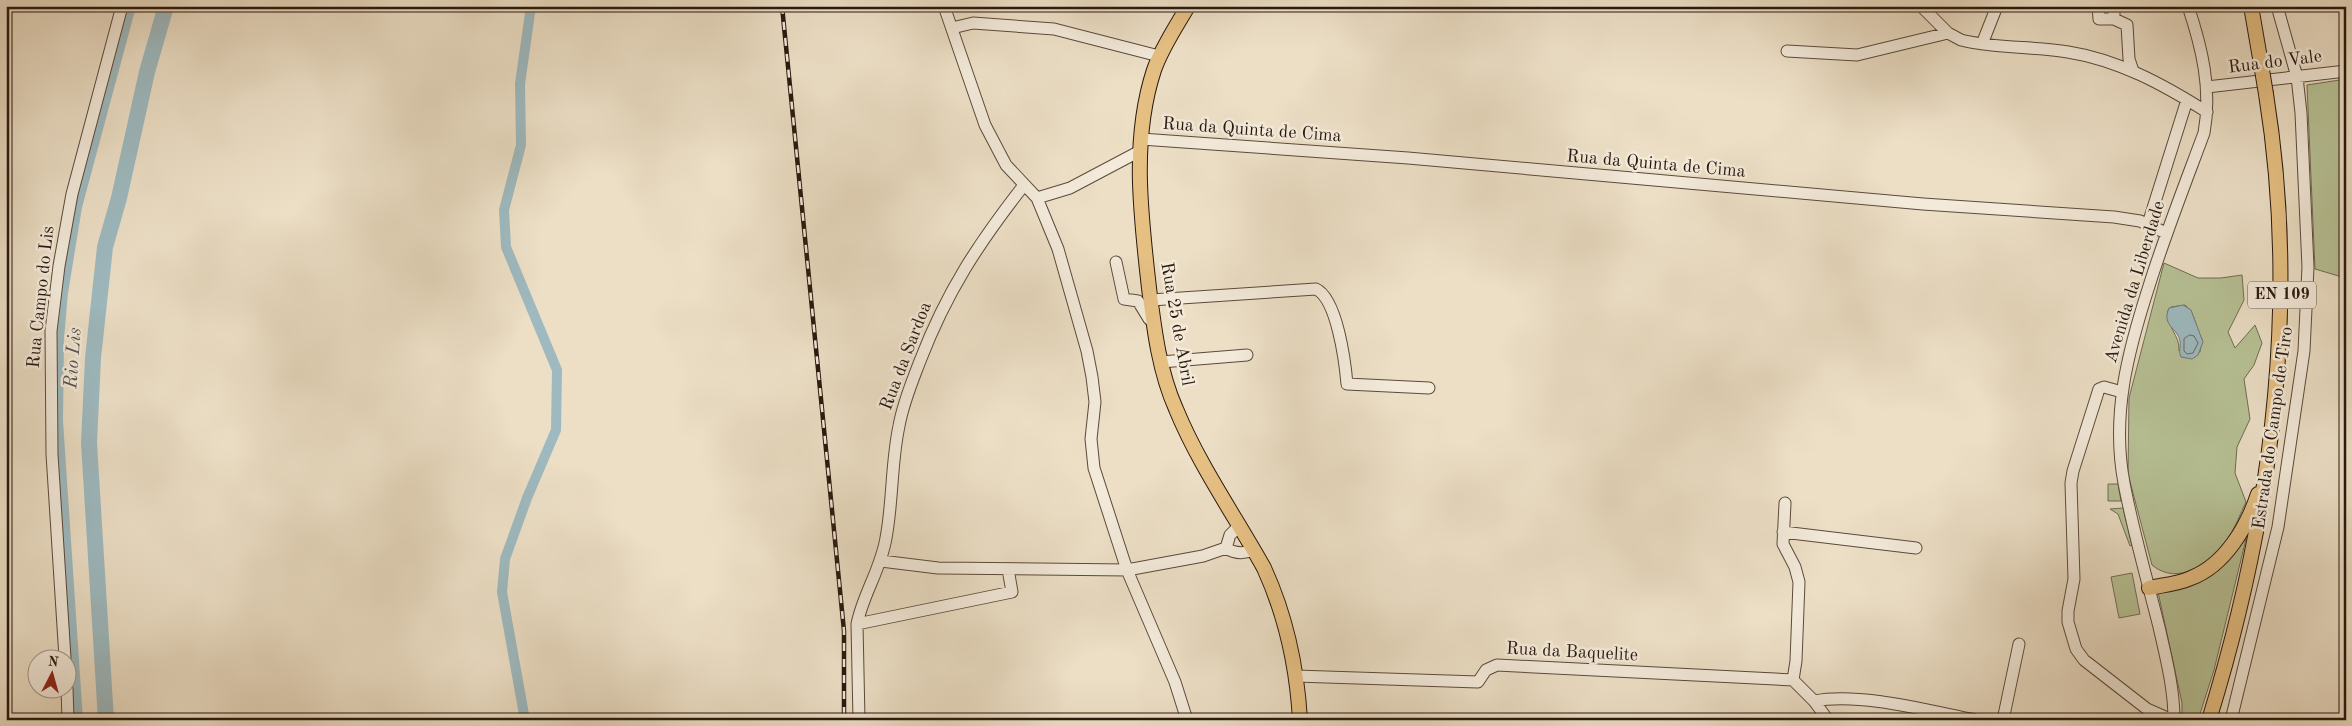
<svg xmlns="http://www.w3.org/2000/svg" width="2352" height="726" font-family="'Old Standard TT',serif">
  <rect width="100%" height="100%" fill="#ecdfc6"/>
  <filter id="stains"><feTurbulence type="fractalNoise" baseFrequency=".004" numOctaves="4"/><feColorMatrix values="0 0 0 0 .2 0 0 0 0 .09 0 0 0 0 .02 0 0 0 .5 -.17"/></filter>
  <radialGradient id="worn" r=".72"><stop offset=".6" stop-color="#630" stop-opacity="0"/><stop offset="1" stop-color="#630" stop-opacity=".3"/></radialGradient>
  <path fill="#b7c296" stroke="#706d52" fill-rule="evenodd" d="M2346,79V275L2342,277L2315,269L2307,85Z
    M2164,263L2198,278H2221L2242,275L2244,300L2228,332L2235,348L2255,325L2262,343L2254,365L2244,379L2250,419L2237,447L2235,473L2246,502C2240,514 2235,529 2227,540C2211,563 2178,587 2152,565L2128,474L2129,398ZM2185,305C2197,314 2194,328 2202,339L2200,352L2179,351C2180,334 2166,328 2168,310L2171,307Z
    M2108,484H2118L2121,501H2108Z
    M2123,508L2132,545L2130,546L2118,514L2110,509Z
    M2246,539L2214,670L2198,720H2182V703L2158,592L2236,550Z
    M2132,573L2140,614L2119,618L2111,577Z"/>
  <path fill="#9ebac0" stroke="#6f7979" d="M2183,305L2191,310L2203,342L2198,355L2192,359L2181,357C2178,351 2181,347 2180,341C2178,328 2161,326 2169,308Z"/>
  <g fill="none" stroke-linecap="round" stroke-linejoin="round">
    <path stroke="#646967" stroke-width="1" d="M2190,335L2194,336L2198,343L2193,353L2187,354L2184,351V339Z"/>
    <path stroke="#9ebac0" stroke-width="10" d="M78,720L58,421L59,338L63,293L77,207L131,6
      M525,720L502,592L505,559L527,498L556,430L557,370L506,247L504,210L521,145L520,84L531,6"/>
    <path stroke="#9ebac0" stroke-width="16" d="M106,720L89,443L93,358L105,247L119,198L147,72L166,6"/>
    <defs>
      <path id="minor" d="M944,6L985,125L1006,165L1037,198L1058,249L1087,351L1092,377L1095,402L1091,439L1094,468L1127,570L1175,682L1187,720
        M1921,6L1948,33L1961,40C1996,49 2033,46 2068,52C2119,60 2164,85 2207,112
        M2098,6L2099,19H2114
        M2114,9V19L2127,25L2129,59L2133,71
        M952,28L973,23L1054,29L1159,56
        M1982,44L1997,6
        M1787,51L1857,55L1948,33
        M2207,87L2346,71
        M1141,139L1408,158L1923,204L2114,217L2140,221L2166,233
        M1037,198L1070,188L1140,151
        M2148,224L2187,100
        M1116,262L1124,299L1138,301L1149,319H1154
        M1151,300L1316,289C1337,299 1345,361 1347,384L1429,388
        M1161,362L1247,355
        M2122,392L2104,387L2099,389L2073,471L2071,483L2074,579L2068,611V622L2076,649L2084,660L2147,709L2172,720
        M1785,503L1783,544L1795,567L1799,582L1796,661L1793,680L1814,701L1828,720
        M1783,532L1916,548
        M1226,548C1235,554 1244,554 1254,550
        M1226,548L1230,535L1240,525
        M881,561L938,568L1127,570L1203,556L1226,548
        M857,624L1012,592L1008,569
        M65,658L52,454L51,331L59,266L72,194L122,6
        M1296,676L1478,682L1486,670L1497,665L1793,680
        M67,688L68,720
        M1814,701C1860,692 1929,711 1975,720
        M859,720L857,624C863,594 881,569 886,538C893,501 891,463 899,426C903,403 912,382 920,361C947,291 978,244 1024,185
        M2003,720L2019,644
        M2174,720C2174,688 2166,658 2159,627C2147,579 2133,531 2124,483C2111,415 2128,351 2149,286C2165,235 2185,184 2204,133C2212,89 2202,48 2188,6
        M2231,720L2278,527L2304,351L2308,267L2301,113L2297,77L2277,6"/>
      <path id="major" d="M1188,6C1176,27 1162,47 1154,70C1131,140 1141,216 1149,288C1154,328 1159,371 1176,409C1199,465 1235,516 1264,568C1286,616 1297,667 1300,720
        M2251,6L2261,64
        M2149,588C2163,585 2178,584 2191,578C2225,565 2247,527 2258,494
        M2209,720C2272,516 2300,306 2266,94"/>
    </defs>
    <use href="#minor" stroke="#5a4a3c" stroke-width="13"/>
    <use href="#major" stroke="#29180e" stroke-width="16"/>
    <use href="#minor" stroke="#f3eada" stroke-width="11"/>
    <use href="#major" stroke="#e6c083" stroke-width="14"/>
    <defs>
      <path id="rail" d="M782,6L844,631V720"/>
    </defs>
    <use href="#rail" stroke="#29180e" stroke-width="4.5"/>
    <use href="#rail" stroke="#f3eada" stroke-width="2.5" stroke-dasharray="8" stroke-linecap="butt"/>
    <defs>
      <path id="major-bridge" d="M2261,64L2266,94"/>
    </defs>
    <use href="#major-bridge" stroke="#29180e" stroke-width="16" stroke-linecap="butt"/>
    <use href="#major-bridge" stroke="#e6c083" stroke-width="14"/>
  </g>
  <g text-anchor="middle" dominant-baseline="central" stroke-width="5" stroke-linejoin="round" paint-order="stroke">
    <rect fill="#f3eada" stroke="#66574b" stroke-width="1" x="2248" y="281.5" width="68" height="27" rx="4"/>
    <g font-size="16" font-weight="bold" fill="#29180e">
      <text x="2282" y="295">EN 109</text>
    </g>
    <g font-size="18" fill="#29180e" stroke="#f3eada">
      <text transform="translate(2275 62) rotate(-7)">Rua do Vale</text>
      <text transform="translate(1252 130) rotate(4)">Rua da Quinta de Cima</text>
      <text transform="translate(1656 164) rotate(5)">Rua da Quinta de Cima</text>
      <text transform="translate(2135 282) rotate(-73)">Avenida da Liberdade</text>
      <text transform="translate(41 297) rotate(-84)">Rua Campo do Lis</text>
      <text transform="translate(1177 324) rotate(80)">Rua 25 de Abril</text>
      <text transform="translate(906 356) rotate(-69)">Rua da Sardoa</text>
      <text transform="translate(2273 428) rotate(-82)">Estrada do Campo de Tiro</text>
      <text transform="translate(1572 652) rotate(3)">Rua da Baquelite</text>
    </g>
    <g font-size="19" font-style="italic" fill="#52514c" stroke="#f3eada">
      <text transform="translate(74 358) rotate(-86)">Rio Lis</text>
    </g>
  </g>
  <rect width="2352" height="726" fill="none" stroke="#ecdfc6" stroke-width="25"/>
  <rect x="8" y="8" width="2337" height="711" fill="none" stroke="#29180e" stroke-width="2.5"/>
  <rect x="12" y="12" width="2327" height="701" fill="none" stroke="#29180e"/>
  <g transform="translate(52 674) rotate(6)"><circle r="24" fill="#f3eada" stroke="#a29688"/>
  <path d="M0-4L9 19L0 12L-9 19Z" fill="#8f2418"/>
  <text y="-8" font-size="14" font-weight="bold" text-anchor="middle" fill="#29180e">N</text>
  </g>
  <rect width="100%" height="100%" filter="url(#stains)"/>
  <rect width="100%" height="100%" fill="url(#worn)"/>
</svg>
